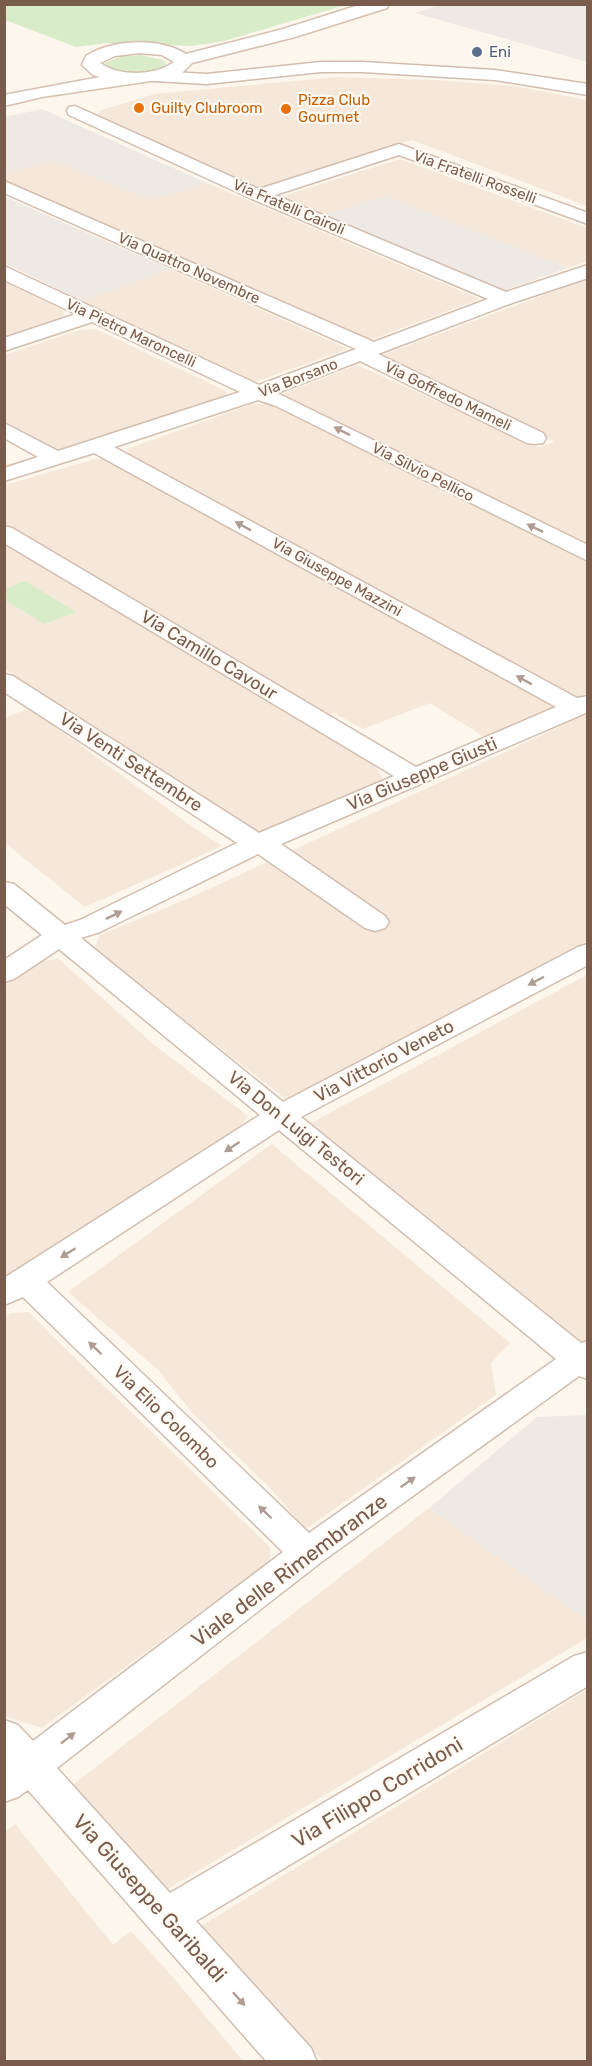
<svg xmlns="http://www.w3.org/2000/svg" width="592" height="2066" font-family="Rubik,sans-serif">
  <rect width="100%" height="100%" fill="#fdf6ec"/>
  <path fill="#f5e8da" d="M338,77L435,80L514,86L587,100V206L412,140L261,188L94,115L105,109L155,94Z
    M400,159L587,228V261L568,268L386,196L321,216L284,202L283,196Z
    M52,160L151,200L207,183L480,299L376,338L359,337L5,180V174Z
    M170,269L348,349L252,383L82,301Z
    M587,281V548L282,394L357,365L539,447L555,442L377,357L579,282Z
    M5,282L63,310L64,316L5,336Z
    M96,329L226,391L227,397L58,452L5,421V355L80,330Z
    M252,404H279L587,562V693L578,698L129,456L127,449Z
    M106,458L329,583L556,708L488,739L430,703L363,729L334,713L325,716L139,603L5,526V485L91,460Z
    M4,544L377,767L383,781L261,836L89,727L5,669Z
    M29,708L193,827L222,846L85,907L5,843V718Z
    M587,714V941L287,1100L94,950L100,935L194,896Z
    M59,959L153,1044L248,1116L235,1132L5,1278V986L37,961Z
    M587,975V1346L311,1123Z
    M272,1144L510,1343L491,1363L496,1395L306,1529L269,1487L196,1417L157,1369L68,1292Z
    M28,1312L270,1547V1561L42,1728L4,1716L5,1317L11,1313Z
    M429,1508L587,1620V1638L163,1892L70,1787Z
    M587,1690V2061H323L283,2022L201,1926Z
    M15,1824L113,1945L131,1931L171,1975L243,2061H5L4,1833Z"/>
  <path fill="#efe9e4" d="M439,5H587V62L415,13Z
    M42,109L207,183L151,200L52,160L5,174V117Z
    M386,196L568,268L502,291L321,216Z
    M5,197L154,262L170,269L82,301L5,263Z
    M587,1415H588L587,1620L429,1508L537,1417Z"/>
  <path fill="#d8ecc9" d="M4,5H346L224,41L192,46L107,43L76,47L5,20Z
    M141,55L163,60L166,63L164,67C148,77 121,76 105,66V63L122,56Z
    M25,581L76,612L44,624L5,600V589Z"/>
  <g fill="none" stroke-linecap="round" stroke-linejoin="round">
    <defs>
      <path id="minor" d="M75,106L259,189L399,144L588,213V224L399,155L275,195L506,292L588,265V278L512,303L378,354L543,433L546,438L543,443L535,444L527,443L360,361L277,393L588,545V561L276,406L258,400L114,447L577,698L588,696V712L281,844L385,916L389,922L385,928L375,931L365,928L258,854L100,932L81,938L283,1102L578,947L588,944V965L301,1117L581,1343L588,1341V1379L579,1376L320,1563L57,1768L170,1893L574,1656L588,1652V1686L196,1921L311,2048L317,2062H267L28,1790L18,1797L4,1802V1720L18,1725L33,1741L283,1552L23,1297L4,1305V1278L260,1115L59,949L14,979L4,982V960L42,935L4,904V882L14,884L65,925L80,920L237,843L4,692V674L13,676L259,833L394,776L4,543V526L12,528L416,767L556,707L94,453L4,481V468L38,457L4,438V423L58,451L240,392L92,322L4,351V338L76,314L4,280V266L259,385L356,349L4,193V181L374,342L488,299L252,199L69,115L67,111L69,107ZM279,1130L556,1359L309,1533L47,1282Z"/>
      <path id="tertiary" d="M321,62H363L495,70L588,84V95L495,80L363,72H321L207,84L154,81L148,80L145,76L148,72L154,71L207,74Z"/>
      <path id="secondary" d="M362,4H389L387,8L295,37L192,63L181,74L171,78L42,97L4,106V95L100,77L93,75L82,65L86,56C113,39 159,37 186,54L283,29ZM139,53L162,55L174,62C155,76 120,77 100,63L115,56Z"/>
    </defs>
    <use href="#minor" stroke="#d1beb0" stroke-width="3"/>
    <use href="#tertiary" stroke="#d1beb0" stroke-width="3"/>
    <use href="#secondary" stroke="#d6c0b0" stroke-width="3"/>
    <use href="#minor" fill="#fff" fill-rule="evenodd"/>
    <use href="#tertiary" fill="#fff" fill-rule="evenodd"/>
    <use href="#secondary" fill="#fff" fill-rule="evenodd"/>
  </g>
  <defs><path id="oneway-solid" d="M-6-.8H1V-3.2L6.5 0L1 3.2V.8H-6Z" transform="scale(1.5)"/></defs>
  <g fill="#af9d94">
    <use href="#oneway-solid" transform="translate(342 431) rotate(-153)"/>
    <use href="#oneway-solid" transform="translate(243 526) rotate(-151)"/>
    <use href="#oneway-solid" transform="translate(535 528) rotate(-154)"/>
    <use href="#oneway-solid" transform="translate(524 680) rotate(-151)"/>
    <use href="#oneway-solid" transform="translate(114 915) rotate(-26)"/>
    <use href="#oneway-solid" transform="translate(536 981) rotate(152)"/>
    <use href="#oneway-solid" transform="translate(232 1147) rotate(147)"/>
    <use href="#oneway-solid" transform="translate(68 1253) rotate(148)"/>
    <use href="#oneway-solid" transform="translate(95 1348) rotate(-136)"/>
    <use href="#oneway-solid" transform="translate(408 1482) rotate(-35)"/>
    <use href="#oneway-solid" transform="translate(265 1512) rotate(-136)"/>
    <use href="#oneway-solid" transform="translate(68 1738) rotate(-38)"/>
    <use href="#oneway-solid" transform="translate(239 1999) rotate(48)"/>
  </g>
  <circle fill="#5c6f8a" stroke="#fffaf3" stroke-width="2" cx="477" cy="52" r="6"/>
  <g fill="#e8710a" stroke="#fffaf3" stroke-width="2">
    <circle cx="139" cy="108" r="6"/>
    <circle cx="286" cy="109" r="6"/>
  </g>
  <g text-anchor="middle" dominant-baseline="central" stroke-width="4.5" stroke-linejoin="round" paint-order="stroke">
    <g font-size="15" fill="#4e5e75" stroke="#fffaf3" text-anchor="start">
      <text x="489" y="52">Eni</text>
    </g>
    <g font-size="15" fill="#c56008" stroke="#fffaf3" text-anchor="start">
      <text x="298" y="100">Pizza Club<tspan x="298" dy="17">Gourmet</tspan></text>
      <text x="151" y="108">Guilty Clubroom</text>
    </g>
    <g font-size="15" fill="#7a5c4d" stroke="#fffaf3">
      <text transform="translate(475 177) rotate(20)">Via Fratelli Rosselli</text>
      <text transform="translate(289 207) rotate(23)">Via Fratelli Cairoli</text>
      <text transform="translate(189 268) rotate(24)">Via Quattro Novembre</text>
      <text transform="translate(131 333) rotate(25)">Via Pietro Maroncelli</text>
      <text transform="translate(298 378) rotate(-21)">Via Borsano</text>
      <text transform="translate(448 396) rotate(26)">Via Goffredo Mameli</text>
      <text transform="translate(423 472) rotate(27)">Via Silvio Pellico</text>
      <text transform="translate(337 577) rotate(29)">Via Giuseppe Mazzini</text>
    </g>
    <g font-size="18" fill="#7a5c4d" stroke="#fffaf3">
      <text transform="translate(209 655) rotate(31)">Via Camillo Cavour</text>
      <text transform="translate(131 762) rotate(33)">Via Venti Settembre</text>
      <text transform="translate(422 774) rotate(-23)">Via Giuseppe Giusti</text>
      <text transform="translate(384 1061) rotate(-28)">Via Vittorio Veneto</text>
      <text transform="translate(296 1128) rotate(39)">Via Don Luigi Testori</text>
      <text transform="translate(166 1417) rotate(44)">Via Elio Colombo</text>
    </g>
    <g font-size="21" fill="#7a5c4d" stroke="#fffaf3">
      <text transform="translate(289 1570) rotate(-37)">Viale delle Rimembranze</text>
      <text transform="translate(377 1792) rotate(-31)">Via Filippo Corridoni</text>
      <text transform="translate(150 1898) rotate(48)">Via Giuseppe Garibaldi</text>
    </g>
  </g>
  <rect width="592" height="2066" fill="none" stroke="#7a5c4d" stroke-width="12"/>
</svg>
